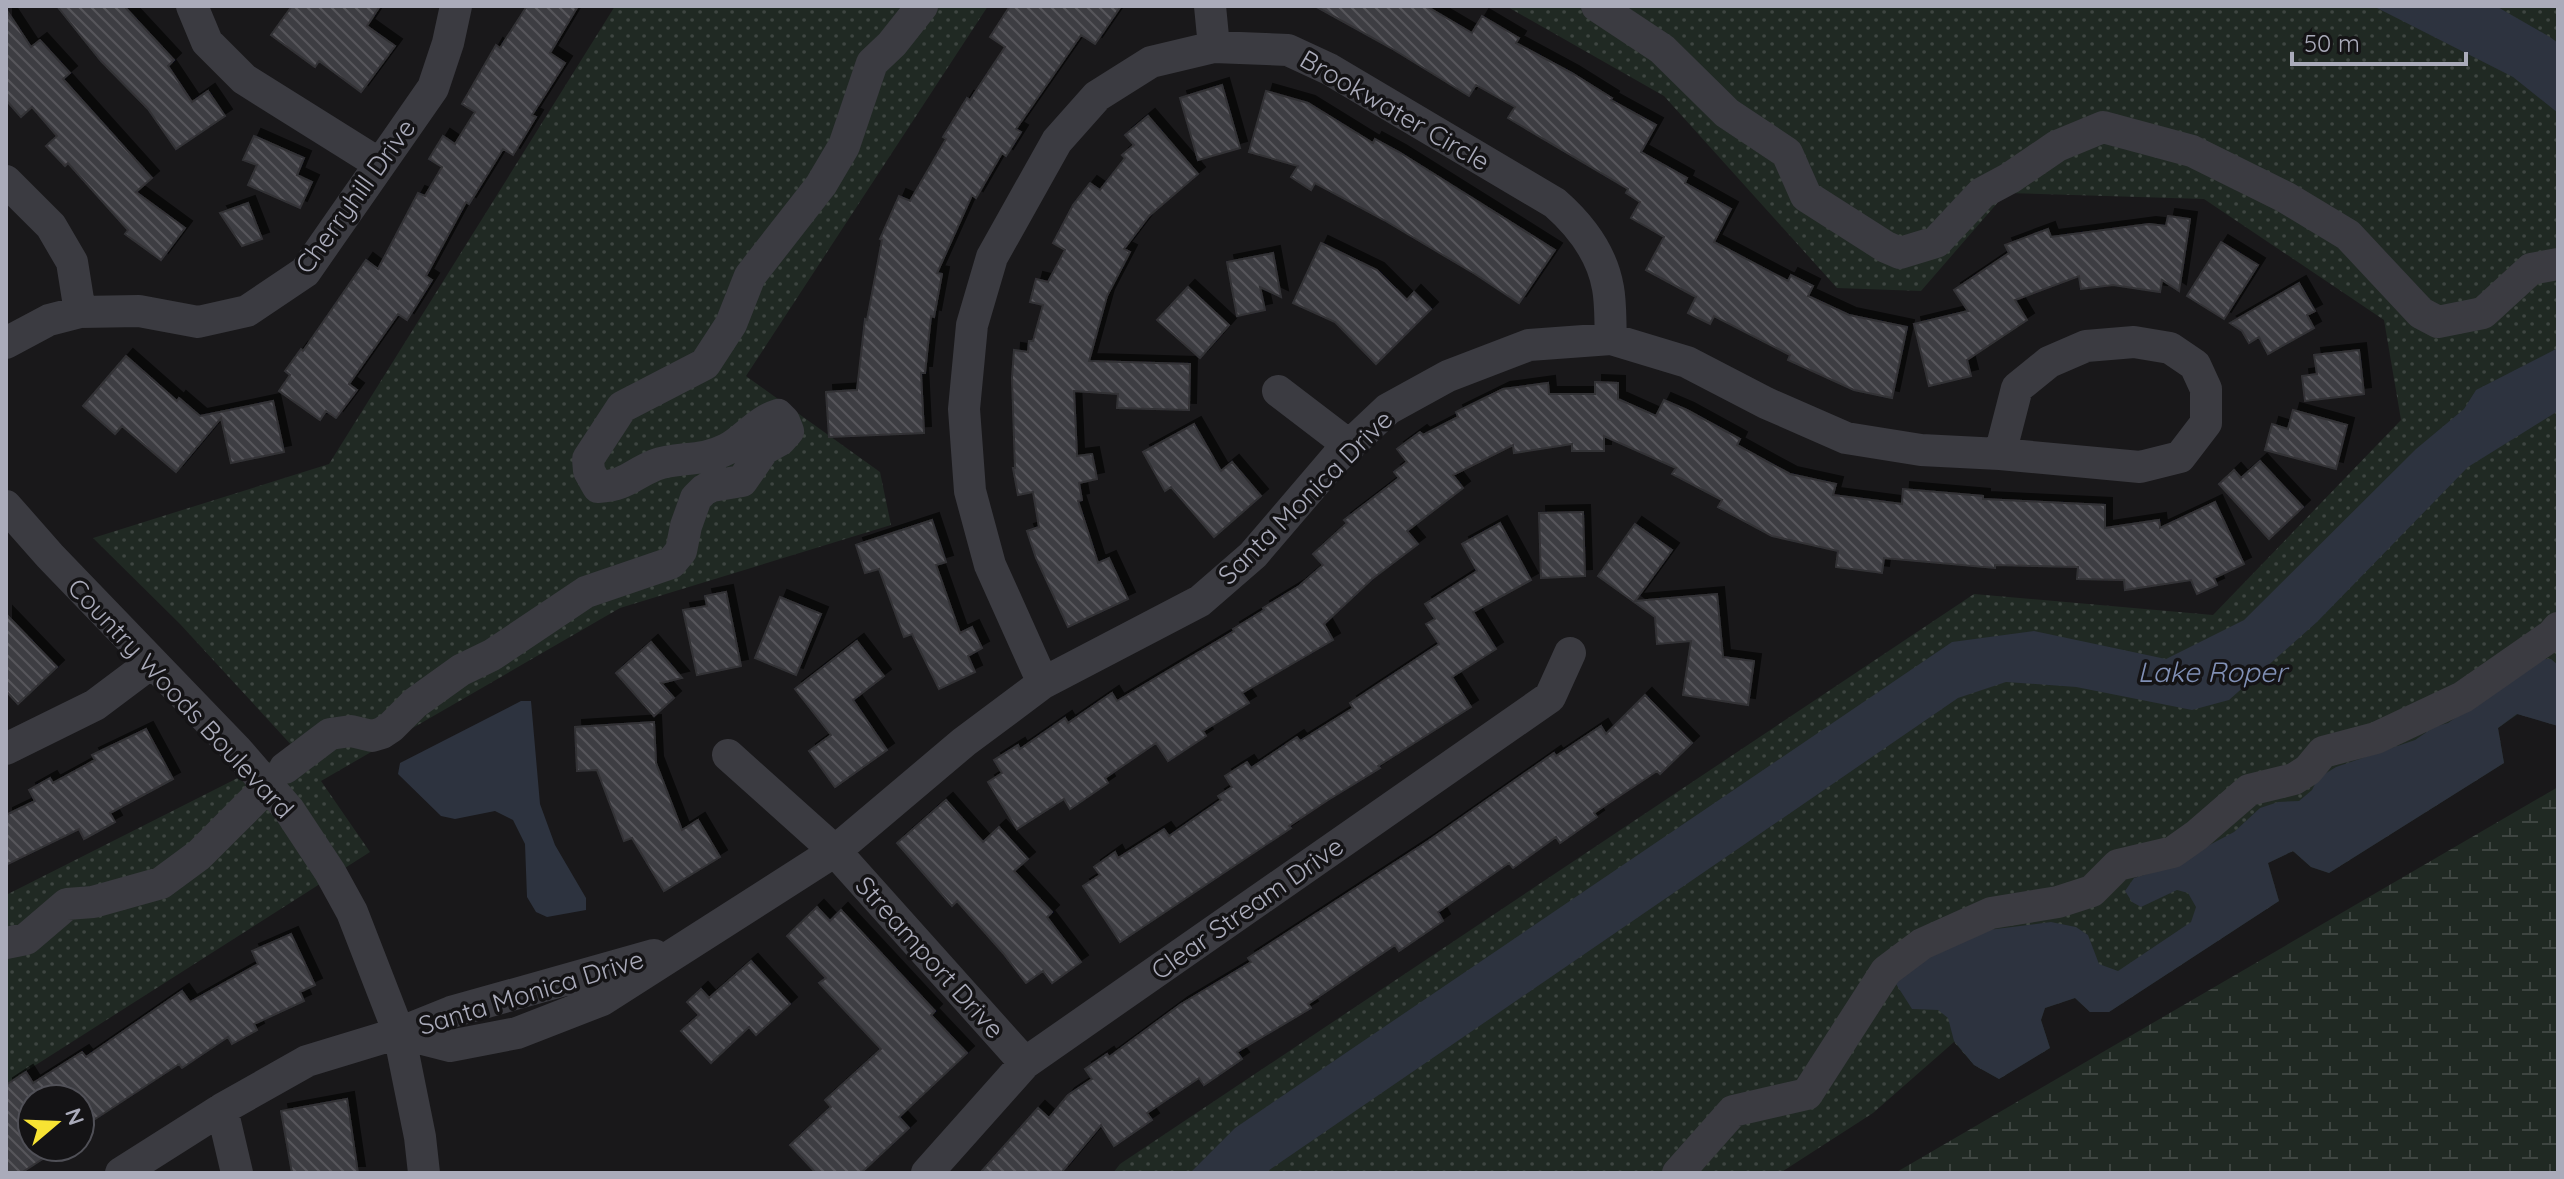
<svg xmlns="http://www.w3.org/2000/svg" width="2564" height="1179" font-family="Quicksand,sans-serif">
  <defs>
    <pattern id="grass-dots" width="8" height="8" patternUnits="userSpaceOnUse" patternTransform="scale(2)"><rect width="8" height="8" fill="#202923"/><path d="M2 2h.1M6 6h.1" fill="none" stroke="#3e4541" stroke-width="1.8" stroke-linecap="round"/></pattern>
    <pattern id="wetland-marsh" width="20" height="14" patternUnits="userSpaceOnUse" patternTransform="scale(2)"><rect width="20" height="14" fill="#202923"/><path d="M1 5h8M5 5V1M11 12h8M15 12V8" fill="none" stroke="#3e4541"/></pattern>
    <pattern id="building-back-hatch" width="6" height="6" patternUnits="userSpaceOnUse" patternTransform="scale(2)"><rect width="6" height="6" fill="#3e3d42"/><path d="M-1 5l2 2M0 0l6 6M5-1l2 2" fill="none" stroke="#57565b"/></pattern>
    <filter id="shadow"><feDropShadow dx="7" dy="-7" stdDeviation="0" flood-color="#0009"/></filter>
  </defs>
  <rect width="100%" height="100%" fill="#19181a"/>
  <path fill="url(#grass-dots)" d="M615,6H988L746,376L880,472L891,525L620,608L321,781L370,852L6,1084V895L295,749L180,624L93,538L329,464Z
    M1506,6H2558V726L2518,714L2498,728L2504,763L2329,873L2311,867L2293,851L2268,863L2279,901L2109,1012H2090L2075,998L2045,1008L2041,1020L2050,1048L1999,1079L1974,1065L1954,1042L1873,1113L1780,1173H1113L1120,1164L1974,594L2213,615L2401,420L2384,320L2204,199L2006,193L1921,291L1837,288L1664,96Z"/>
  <path fill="url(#wetland-marsh)" d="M2558,787V1173H1895Z"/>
  <path fill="#2d333f" d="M2373,6H2496L2550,37L2558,43V113L2513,77Z
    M2558,348V411L2468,467L2317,622L2229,700L2192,710L2076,687L2006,682L1958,698L1265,1173H1190L1235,1128L1952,642L2034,631L2166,659L2244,620L2416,449L2464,409L2476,390Z
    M2538,659H2551L2558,665V726L2517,714L2498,728L2504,763L2329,873L2311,867L2293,851L2268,863L2279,901L2109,1012H2090L2075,998L2045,1008L2041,1020L2050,1048L1999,1079L1974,1065L1954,1041L1948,1018L1938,1010L1912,1009L1896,984L1905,970L1980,931L2051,922L2076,927L2088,935L2099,964L2118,971L2191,922L2196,907L2188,893L2177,890L2141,907L2132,902L2125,891L2134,878L2164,869L2234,832L2260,808L2278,802L2299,801L2312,790L2318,778L2336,767L2415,740L2434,727L2448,723Z
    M521,701H531L540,804L555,845L586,898V910L547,917L536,912L527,897L525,844L513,820L495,811L455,819L441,816L398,774L400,763Z"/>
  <path fill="url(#building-back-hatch)" stroke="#333236" stroke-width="2" filter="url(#shadow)" d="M57,6H124L174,60L168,66L192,102L208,91L225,116L176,149L148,109L101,61Z
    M292,6H380L367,26L395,46L361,92L319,61L315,67L271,35Z
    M527,6H578L550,53L565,63L532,115L536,117L513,155L503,149L469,204L466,202L426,276L432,280L407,320L398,314L349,384L357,390L336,418L326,411L320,420L279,391L290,375L285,371L301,349L303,351L366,260L378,269L418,193L425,196L442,167L429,159L443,136L455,144L475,112L462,104L496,45L500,48Z
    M1010,6H1121L1095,44L1081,35L1016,129L1021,132L1006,156L1002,153L976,198L972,195L937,273L942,274L934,317L931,316L925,373H921L924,433L829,437L826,392L857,390L865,319L867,320L882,240L880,239L899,196L910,201L946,139L943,137L967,98L970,100L1005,47L990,37Z
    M1315,6H1426L1472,33L1482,16L1519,38L1516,43L1572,73L1612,98L1611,100L1656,125L1641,152L1687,178L1685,183L1731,209L1714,242L1788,281L1791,275L1813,286L1808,296L1849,315L1907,327L1892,398L1854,390L1788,360L1790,355L1714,316L1710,324L1688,313L1696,297L1646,270L1664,237L1631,218L1640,202L1626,193L1628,189L1508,118L1515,107L1476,85L1469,96L1391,48Z
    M6,9L31,47L40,40L70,73L63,79L152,178L136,192L185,228L161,260L125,234L128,230L68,163L65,166L46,146L57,136L32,107L21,117L6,100Z
    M1222,85L1240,148L1198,160L1180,98Z
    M1266,91L1308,103L1373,143L1375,139L1399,152L1555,250L1519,303L1475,274L1384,220L1315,183L1311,190L1291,177L1298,166L1249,152Z
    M1148,116L1198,174L1149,216L1124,249L1130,252L1107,296L1089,361L1190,364L1189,410L1117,408L1118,394L1074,391L1077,456L1092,454L1097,479L1079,483L1082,500L1078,501L1098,563L1109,558L1128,599L1068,627L1036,558L1027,531L1039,527L1033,492L1018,495L1013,468H1015L1012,378L1014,350L1028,352L1029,341H1033L1043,305L1030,302L1036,279L1048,282L1065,250L1053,243L1073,205L1090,183L1100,190L1125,158L1122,155L1134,145L1125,135Z
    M254,136L304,158L297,175L312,182L300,208L248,185L257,165L243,160Z
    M248,203L262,239L242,246L220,213Z
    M2168,216L2190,219L2179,291L2162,280L2160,292L2113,285L2081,289L2079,276L2015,300L2027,320L1967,360L1971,376L1929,386L1914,324L1968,311L1954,290L2009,253L2005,245L2048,229L2051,237L2149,224L2166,226Z
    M2221,242L2258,265L2224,319L2187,296Z
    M1321,243L1377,270L1407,300L1414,292L1431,309L1376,364L1335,322L1293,303Z
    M1273,253L1281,297L1260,287L1265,310L1237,316L1227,262Z
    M2299,283L2315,311L2307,315L2314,328L2268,354L2259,337L2249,343L2242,331L2230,323Z
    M1188,287L1229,325L1200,358L1157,320Z
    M2359,350L2364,394L2305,401L2302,376L2317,374L2314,355Z
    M126,356L177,401L179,398L200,416L273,401L284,452L231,463L221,418L176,472L122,426L115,434L83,406Z
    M1595,382L1618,383V399L1656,416L1664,400L1687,410L1740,439L1737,445L1790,474L1836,484L1833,495L1902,504L1903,489L1983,496V499L2105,505V528L2159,520L2160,528L2215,502L2244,564L2214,578L2217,585L2197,594L2191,580L2125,590L2124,580L2077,579L2078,567L1995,565V568L1884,558L1882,573L1836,567L1838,551L1772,536L1718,507L1722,500L1672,474L1676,468L1604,436V451H1572V444L1514,453L1513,445L1453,475L1463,488L1407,531L1418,544L1372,579L1324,624L1333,640L1242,693L1249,703L1203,731L1206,736L1168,761L1156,743L1105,778L1108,783L1070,809L1064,799L1017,829L988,782L1002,773L994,760L1018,745L1020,749L1065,718L1068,723L1112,693L1117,701L1234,631L1233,629L1264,610L1263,608L1299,586L1323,565L1313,554L1347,523L1344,520L1399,478L1394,472L1407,462L1397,449L1420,432L1423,435L1458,417L1456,412L1503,389L1548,383L1549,394H1595Z
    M2293,410L2347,425L2336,469L2265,450L2272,424L2288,429Z
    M1194,424L1221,471L1232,462L1261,496L1214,537L1171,487L1165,491L1143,452Z
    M2260,461L2303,507L2269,539L2219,484L2234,470L2241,478Z
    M1583,512L1585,576L1541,578L1539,513Z
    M932,520L946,562L936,565L960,633L972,627L982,648L968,656L975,672L939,689L912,634L904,637L879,569L865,573L856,545Z
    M1500,523L1531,580L1473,612L1496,649L1452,677L1471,707L1378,766L1380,768L1328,800L1289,826L1291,828L1120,942L1083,886L1100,875L1094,867L1115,852L1118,858L1164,829L1169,836L1221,800L1218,796L1232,787L1225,776L1247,762L1251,768L1297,737L1300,741L1353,708L1350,703L1439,644L1426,624L1435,619L1425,604L1477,571L1462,544Z
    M1635,524L1672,550L1635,601L1717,594L1723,657L1754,661L1748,705L1683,695L1691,641L1657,644L1655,617L1598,576Z
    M726,592L741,666L697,675L683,610L707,606L705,596Z
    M780,597L821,614L796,675L755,658Z
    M6,614L57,667L18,704L6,691Z
    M857,641L884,676L853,700L887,750L835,787L809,751L831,735L795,689Z
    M651,642L682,678L661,683L674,698L654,716L616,673Z
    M1645,695L1692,743L1660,774L1657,771L1594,813L1597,817L1560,843L1556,837L1513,868L1509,863L1438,912L1443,921L1399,951L1395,945L1308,1004L1311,1008L1237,1052L1242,1059L1204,1085L1199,1078L1147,1113L1152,1120L1114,1146L1101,1125L1061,1173H980L1038,1108L1049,1118L1068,1095L1092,1079L1085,1069L1107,1054L1109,1057L1181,1004L1251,962L1248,958L1428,841L1554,753L1556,756L1601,726L1606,734Z
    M654,722L656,763L682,830L698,820L720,857L664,891L632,838L624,841L597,770L577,771L575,727Z
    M146,729L173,779L110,813L115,822L84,839L79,829L6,865V815L35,801L29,790L50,778L53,783L95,760L92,755Z
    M946,800L983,842L999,827L1028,859L1014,871L1052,912L1047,917L1081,962L1052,983L1043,971L1026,983L1003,953L957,901L952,906L897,843Z
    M817,907L830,921L841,910L935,1011L931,1015L967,1053L899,1117L909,1128L861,1173H816L790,1145L831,1107L825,1100L881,1049L819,983L826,978L787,936Z
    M291,934L315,985L300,992L304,1001L254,1024L257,1030L232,1044L228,1037L182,1068L179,1064L80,1129V1099H32V1147H61L21,1173H6V1085L26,1072L33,1083L82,1052L86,1057L182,991L190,1002L258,964L252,951Z
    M751,961L790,1004L756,1035L749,1027L711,1063L681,1031L699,1015L687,1002L701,989L709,998Z
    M347,1099L358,1173H292L281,1111Z"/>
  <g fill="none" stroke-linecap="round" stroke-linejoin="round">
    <path stroke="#3b3b41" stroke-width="32" d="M192,6L207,42L244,79L378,163
      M1210,6L1214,47
      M1597,6L1662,49L1727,113L1787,153L1806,196L1886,247L1900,253L1936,242L1982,193L2010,178L2057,146L2103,127L2192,151L2285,197L2348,235L2421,313L2438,322L2483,313L2531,269L2558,264
      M6,181L51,226L72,262L80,312
      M6,343L49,320L80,312L139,311L198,322L247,311L305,272L433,88L448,43L456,6
      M1278,391L1350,446
      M6,506L50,556L236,749L289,810L330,872L352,912L399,1033L420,1137L424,1173
      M1043,683L990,565L970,491L964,409L972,325L992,257L1057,141L1097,96L1151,62L1214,47L1288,50L1329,69L1555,203C1580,225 1602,253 1608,288C1611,304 1610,322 1611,339
      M6,749L95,705L151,663
      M728,755L835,851L1025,1063
      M285,768L330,734L351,731L372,736L382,733L391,727L415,703L461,670L492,655L586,592L671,563L681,551L686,526L696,498L704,490L712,486L742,481L764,449L780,440L788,431L784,421L778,415C756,422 746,439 727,449C700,463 678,456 655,465C631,475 627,485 598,487L589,471L588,459L622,407L705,364L731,324L750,276L821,185L844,146L872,63L892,44L922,6
      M6,943L26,939L67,904L93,902L161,883L199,855L268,786
      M399,1033L450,1046L517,1033L602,1000L835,851L964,742L1043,683L1200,601L1253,555L1336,458L1388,409L1448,376L1529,345L1611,339L1687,362L1766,403L1846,438L1921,450L2000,454L2140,467L2180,457L2206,423V389L2195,365L2170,348L2134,342L2086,346L2049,362L2017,388L2000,454
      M222,1109L237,1173
      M121,1173L222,1109L307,1061L399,1033L451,1012L654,955
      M927,1173L1025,1063L1550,697L1570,653
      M1678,1173L1733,1111L1807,1094L1886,971L1922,944L1991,913L2058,902L2092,891L2118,865L2173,852L2197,835L2249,790L2294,779L2308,770L2323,752L2376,738L2463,697L2552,635L2558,628"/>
  </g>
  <g text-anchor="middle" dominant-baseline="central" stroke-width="7" stroke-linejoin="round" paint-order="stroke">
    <g font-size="26" fill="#aaabba" stroke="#141315">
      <text transform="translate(1395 110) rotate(30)">Brookwater Circle</text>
      <text transform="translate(355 196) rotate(-54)">Cherryhill Drive</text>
      <text transform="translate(1305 497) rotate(-45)">Santa Monica Drive</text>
      <text transform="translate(181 698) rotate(47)">Country Woods Boulevard</text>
      <text transform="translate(1247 908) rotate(-35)">Clear Stream Drive</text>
      <text transform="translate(930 957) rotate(48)">Streamport Drive</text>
      <text transform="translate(531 992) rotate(-17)">Santa Monica Drive</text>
    </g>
    <g font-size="28" font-style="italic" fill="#8190b6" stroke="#141315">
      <text x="2212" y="671">Lake Roper</text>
    </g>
  </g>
  <rect width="2564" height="1179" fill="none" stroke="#aaabba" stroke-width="16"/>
  <g transform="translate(56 1123) rotate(71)"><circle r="38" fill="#141315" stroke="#505057" stroke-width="2"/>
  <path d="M0-6L14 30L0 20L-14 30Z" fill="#f7e333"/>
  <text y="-12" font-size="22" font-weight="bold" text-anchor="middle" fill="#aaabba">N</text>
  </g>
  <path d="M2292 52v12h174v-12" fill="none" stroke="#aaabba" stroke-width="4"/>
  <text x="2304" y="52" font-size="24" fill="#aaabba" stroke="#141315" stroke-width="6" paint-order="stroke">50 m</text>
</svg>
